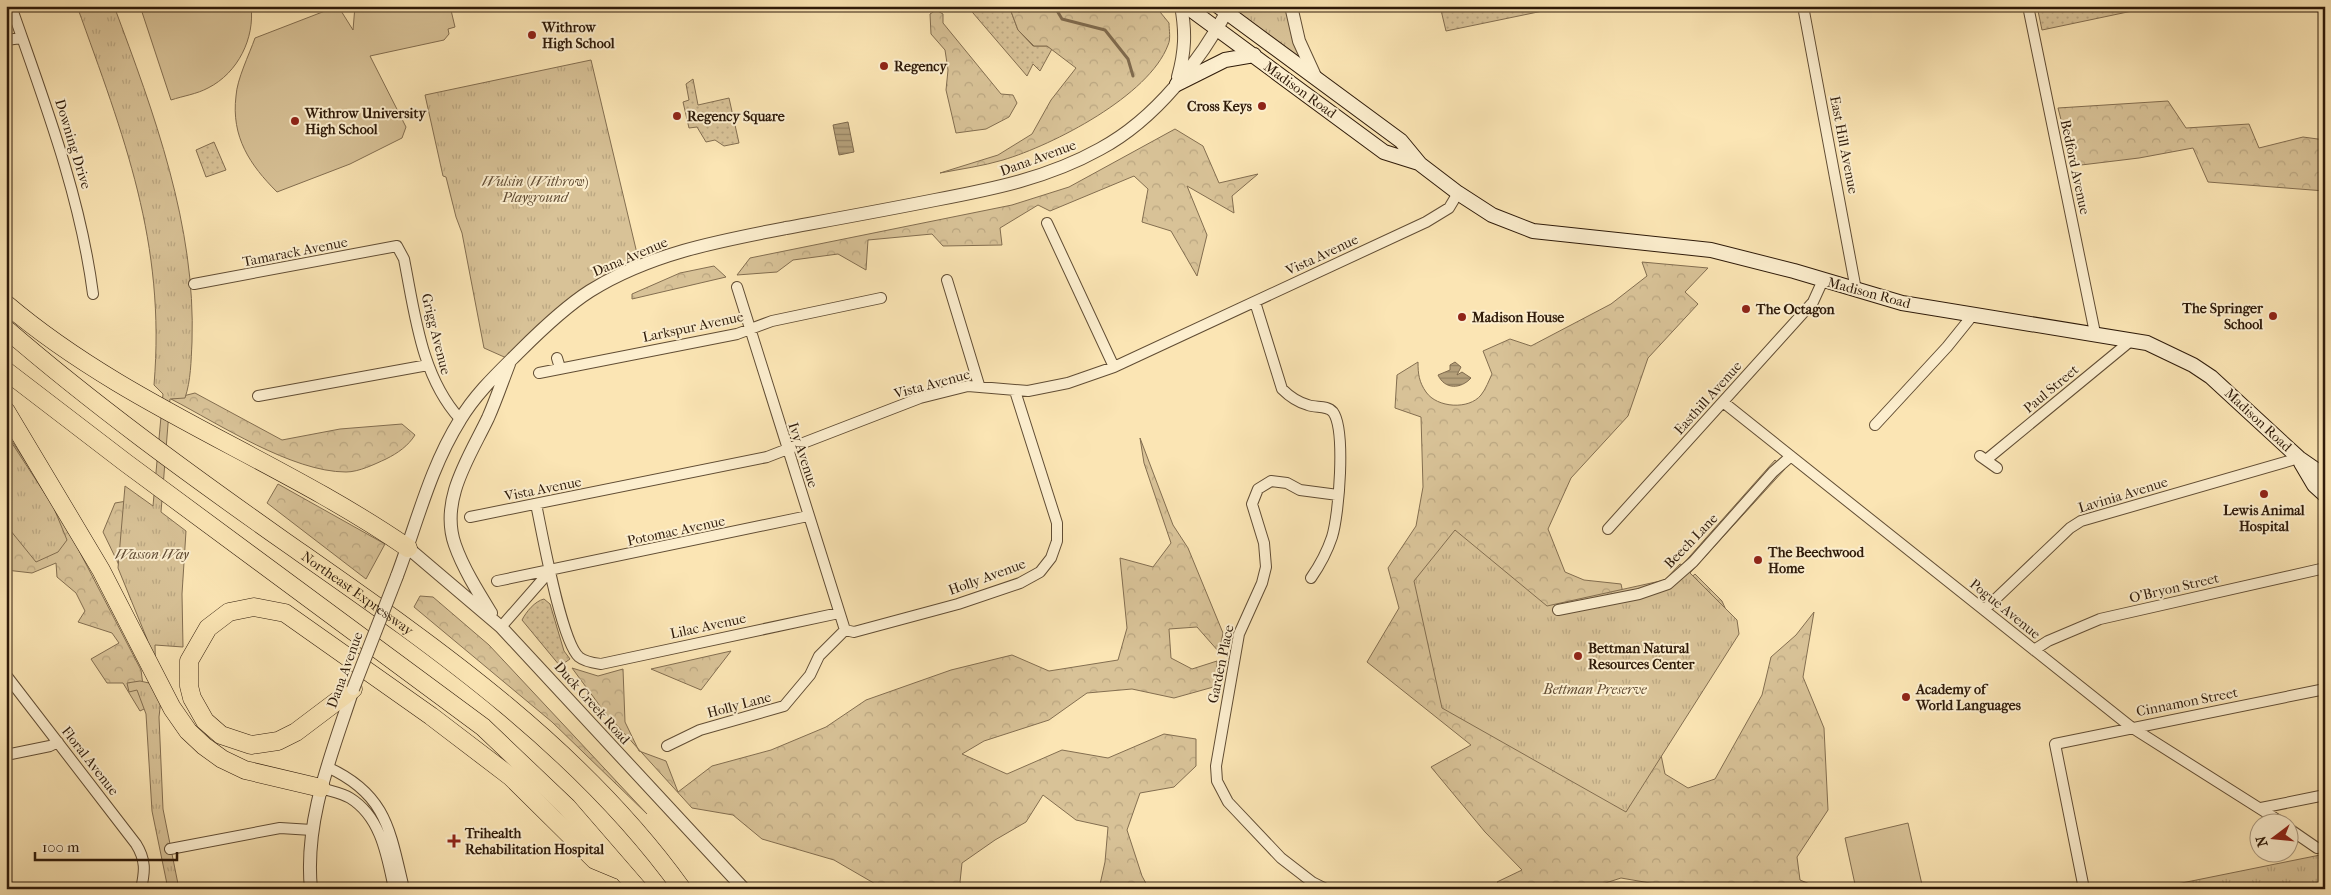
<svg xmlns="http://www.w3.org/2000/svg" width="2331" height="895" font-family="'IM FELL French Canon',serif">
  <defs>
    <pattern id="grass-dots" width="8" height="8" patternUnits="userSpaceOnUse" patternTransform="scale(1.25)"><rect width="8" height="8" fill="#d8c297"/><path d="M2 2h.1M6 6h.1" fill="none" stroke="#baa681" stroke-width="1.8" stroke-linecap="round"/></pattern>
    <pattern id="forest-crowns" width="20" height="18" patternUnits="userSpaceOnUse" patternTransform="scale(1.25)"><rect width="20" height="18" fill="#d8c297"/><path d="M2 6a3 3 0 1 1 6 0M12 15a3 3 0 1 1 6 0" fill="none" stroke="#baa681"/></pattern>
    <pattern id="park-tufts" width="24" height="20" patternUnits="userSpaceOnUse" patternTransform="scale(1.25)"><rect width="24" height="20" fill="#d8c297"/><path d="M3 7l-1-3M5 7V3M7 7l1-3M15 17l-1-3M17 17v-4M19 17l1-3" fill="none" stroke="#baa681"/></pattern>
    <pattern id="water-rules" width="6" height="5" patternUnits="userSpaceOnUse" patternTransform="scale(1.25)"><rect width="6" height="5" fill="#b5a07a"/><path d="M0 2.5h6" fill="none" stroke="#948262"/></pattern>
  </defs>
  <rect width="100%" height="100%" fill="#fbe5b4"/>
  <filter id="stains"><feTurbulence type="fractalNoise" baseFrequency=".004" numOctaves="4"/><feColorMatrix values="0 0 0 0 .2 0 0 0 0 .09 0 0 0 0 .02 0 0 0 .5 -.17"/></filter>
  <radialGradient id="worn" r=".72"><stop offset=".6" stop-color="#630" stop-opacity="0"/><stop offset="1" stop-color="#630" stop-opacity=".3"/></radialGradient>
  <path fill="url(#grass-dots)" stroke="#836e50" d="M967,6H1009L1018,30L1033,46H1047L1052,49L1040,71L1033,64L1027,76Z
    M1440,6H1567L1446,31Z
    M2037,6H2156L2042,30Z
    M693,79L698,105L729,98L739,143L724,146L715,140L706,142L697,127L689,128L683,102L689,100L686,84Z
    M214,142L226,170L206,177L196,150Z
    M544,599L550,604L564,651L570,659L560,666L522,620C526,612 535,601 544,599Z"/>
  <path fill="url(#forest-crowns)" stroke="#836e50" d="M1009,6H1117L1121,11L1156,7L1169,23C1169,30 1171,39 1168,45C1149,96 1053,145 1003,160C983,166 961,169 940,173L998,155L1032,134L1051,100L1076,68L1047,46H1034L1018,30Z
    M936,10L943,14V23L1001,94L1013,95L1017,103L1009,117L986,129L956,133L946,90L948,70L945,50L931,34L930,14Z
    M2168,101L2186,128L2249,124L2259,148L2303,137L2325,140V191L2208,182L2193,148L2139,158L2073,166L2058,108Z
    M1175,129L1203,146L1219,183L1258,174L1232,196L1234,213L1187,186L1207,235L1197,276L1171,231L1142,222L1148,189L1134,176L1050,211L1038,205L1000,228L1002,245L943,246L932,234L868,240L866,270L838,254L793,260L777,272L737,275L750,258L1012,205L1069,187Z
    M1642,262L1708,268L1685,292L1698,304L1648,358L1628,416L1571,478L1548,529L1565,572L1584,580L1621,584L1623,593L1676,591L1695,574L1722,601L1734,628L1660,750L1665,774L1688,788L1715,779L1762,695L1771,657L1796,635L1814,612L1803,677L1824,728L1828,810L1797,857L1800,880L1822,889H1685L1621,878L1587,889H1504L1497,882L1522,870L1485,832L1431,767L1471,745L1367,662L1399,608L1388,568L1416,526L1423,487L1421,417L1395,408L1397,375L1418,362C1418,374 1419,382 1426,392C1437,408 1469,410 1481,395C1486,389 1489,380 1492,374L1483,351L1510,339L1531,346L1611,304L1647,276Z
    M714,266L726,277L632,299V294L680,273Z
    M195,393L282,440L340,429L402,424L415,435C408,446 398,453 386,459C375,464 359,472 346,472C292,472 219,424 171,399Z
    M6,432L59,512L141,670L146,708L140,711L123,683H107L91,659L119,643L112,633L78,622L85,611L76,593L57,577L56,563L32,573L6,570V553L11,552L6,549V526L39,558L6,440Z
    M1140,438L1173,525L1188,548L1223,633L1219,652L1197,627L1169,629L1171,658L1192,669L1217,661V686L1174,698L1132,689L1087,693L1049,720L984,741L962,754L1007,774L1062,750L1108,758L1164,734L1196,739V766L1174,787L1140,793L1127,830L1142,876L1149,889H1099L1105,862L1108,827L1076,820L1043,795L1026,822L995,840L962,863L960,882L966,889H884L834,860L762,839L733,815L692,808L603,710L572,668L598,676L623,669L625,722L639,751L666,761L678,792L712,766L771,750L826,727L866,700L951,670L1012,655L1049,671L1118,660L1127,628L1120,558L1153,567L1171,543L1144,463Z
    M278,484L385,544L366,579L267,503Z
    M139,499L131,600L118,563L103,532L115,503Z
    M420,596L433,597L489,645L647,814L552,722L414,607Z
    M731,651L701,690L651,669Z"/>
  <path fill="url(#park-tufts)" stroke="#836e50" d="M77,6H114C154,113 196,226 192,342C191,361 191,380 185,398L170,399L161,512L186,531L182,594L183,647L155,645L156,690L161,699L159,717L163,809L179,889H168L152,811L146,714L137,690L129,692L127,683L140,681L149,683L147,639L118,568L125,486L153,506L163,394L154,385C166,242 124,137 77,6Z
    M1218,6H1291L1315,76Z
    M591,60L640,266L615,277L511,360L484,348L462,233L456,217L446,177L443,176L425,95Z
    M6,434L53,506L67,540L58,552L36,562L6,525Z
    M1775,460L1785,469L1690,573L1737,620L1739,634L1626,812L1442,708L1414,581L1455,530L1547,606L1665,580L1680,564L1682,565Z
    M2325,854V889H2152Z"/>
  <path fill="#d8c297" stroke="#836e50" d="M140,6H251C255,38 238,73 208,88C197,94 183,96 171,100Z
    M338,6L353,30L355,6H450L455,27L448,29L449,34L444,40L370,56L406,127L402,138L350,164L277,192C250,165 231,137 236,96C237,79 249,55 255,38Z
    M1908,823L1923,889H1856L1845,838Z"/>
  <path fill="url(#water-rules)" stroke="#7f6a4d" d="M848,122L854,152L839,155L833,125Z
    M1455,362L1461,367L1457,375L1462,372L1471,378C1461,389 1445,390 1438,375L1450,370V365Z"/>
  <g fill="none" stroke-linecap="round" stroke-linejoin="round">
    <path stroke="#7f6a4d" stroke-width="3" d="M1050,6L1056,9L1062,19L1105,30L1128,59L1133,76
      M1019,11L1020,6"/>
    <defs>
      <path id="minor" d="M11,6C44,101 80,194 93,294
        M1803,6L1856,290
        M2028,6L2095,333
        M6,40L22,38
        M1047,223L1114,367
        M947,280L979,385
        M194,284L397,246L404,259C415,314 421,376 460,419
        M737,287L845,630
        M1255,302L1282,389C1290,397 1297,402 1308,405C1316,408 1327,405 1333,412C1346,430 1339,515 1332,537C1327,552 1320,565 1311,578
        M557,358L560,368
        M539,373L737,334L772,321L881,298
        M258,396L428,365
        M1723,402L2131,727L2281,822
        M1875,425L1947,347L1972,316
        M1980,456L1997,468
        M1986,460L2133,339
        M536,504C542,532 561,641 579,657C585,662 594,663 601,664L839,613
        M470,517L767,457L920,398L968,386L1028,391L1068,383L1114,367L1426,222L1449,208L1458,193
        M1608,529L1813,302L1823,280
        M497,581L808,516
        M1558,610L1639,594L1668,584L1693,562L1773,472L1790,457
        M1984,610L2070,528L2081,521L2299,458
        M501,627L550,571
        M845,630L854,632L958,604L1020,583L1040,572L1051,558L1057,541V523L1015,391
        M2034,650L2048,641L2100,619L2325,568
        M6,675L136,844C146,860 145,871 141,889
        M667,746L700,730L784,706L810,675L819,656L845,630
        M6,755L50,746L58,742
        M327,767C387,794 390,831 404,889
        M321,788C330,791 342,793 350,798C381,817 387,856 394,889
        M2261,808L2325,795
        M2288,828L2317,848
        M170,849L280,828L312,830
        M1326,889L1312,882L1281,858L1228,802L1217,781L1216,766L1239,634L1262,583L1266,567L1264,543L1252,504L1258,489L1271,481L1287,483L1300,490L1338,495
        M2084,889L2055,744L2325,689"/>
      <path id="tertiary" d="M1291,6L1299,41L1315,76
        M1178,77C1185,52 1186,32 1181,6
        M408,548L501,627L744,889
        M397,576C417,523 430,468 460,420C476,393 499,372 520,351C542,329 565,307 590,291C649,254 718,241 786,228C835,219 885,210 935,200C993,189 1048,178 1100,149C1156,119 1200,61 1230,6
        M491,613C478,592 463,568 455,545C439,500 470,456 488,418C496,400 502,382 509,364
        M311,889C304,819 332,754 353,689"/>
      <path id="secondary" d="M1186,6L1384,152L1419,163
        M1218,6L1401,141L1420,164L1458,193L1492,215L1533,231L1711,250L1794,271L1902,303L2147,343L2193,365L2211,377L2299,458L2325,476
        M1177,84L1225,60L1254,55
        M2301,463L2314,485L2325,495"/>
      <g id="motorway">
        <path d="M6,304C126,406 279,459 408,548"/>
        <path id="s1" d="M6,329C94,405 189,474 284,541C428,642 578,744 682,889"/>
        <path d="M6,371L126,463L483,727L567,807L638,889"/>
        <path d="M6,411L101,570L172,708L188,731L204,746L222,759L245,770L321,788"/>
        <path d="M353,689L296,732L278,741L251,745L221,735L205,721L192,698L189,686V661L208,628L229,612L254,607L285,613L431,716L511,777L595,860L619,870"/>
      </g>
    </defs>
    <use href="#minor" stroke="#614d34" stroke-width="12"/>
    <use href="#tertiary" stroke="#614d34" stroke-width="14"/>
    <use href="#secondary" stroke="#2e1a09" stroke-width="16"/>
    <use href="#motorway" stroke="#2e1a09" stroke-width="19"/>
    <use href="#minor" stroke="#fceece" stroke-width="10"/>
    <use href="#tertiary" stroke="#fceece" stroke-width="12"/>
    <use href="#secondary" stroke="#fceece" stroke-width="14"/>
    <use href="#motorway" stroke="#fbe5b4" stroke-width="18"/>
    <defs>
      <path id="tertiary-bridge" d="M353,689L397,576"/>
    </defs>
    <use href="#tertiary-bridge" stroke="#614d34" stroke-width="14" stroke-linecap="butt"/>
    <use href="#tertiary-bridge" stroke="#fceece" stroke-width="12"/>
  </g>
  <g fill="#8f2418" stroke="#fceece" stroke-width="2">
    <circle cx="532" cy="35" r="5"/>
    <circle cx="884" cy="66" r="5"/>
    <circle cx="1262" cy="106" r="5"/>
    <circle cx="677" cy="116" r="5"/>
    <circle cx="295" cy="121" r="5"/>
    <circle cx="1746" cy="309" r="5"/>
    <circle cx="2273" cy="316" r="5"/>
    <circle cx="1462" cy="317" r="5"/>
    <circle cx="2264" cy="494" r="5"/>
    <circle cx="1758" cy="560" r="5"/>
    <circle cx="1578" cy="656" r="5"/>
    <circle cx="1906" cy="697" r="5"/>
    <path d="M451.5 833.5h5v5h5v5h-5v5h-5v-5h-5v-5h5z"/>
  </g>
  <g text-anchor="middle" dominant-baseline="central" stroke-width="4" stroke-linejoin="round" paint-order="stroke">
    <g font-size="14" font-weight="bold" fill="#2e1a09" stroke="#fceece" text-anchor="start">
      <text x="542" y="27">Withrow<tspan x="542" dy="16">High School</tspan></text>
      <text x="894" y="66">Regency</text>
      <text x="1252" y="106" text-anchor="end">Cross Keys</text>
      <text x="305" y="113">Withrow University<tspan x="305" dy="16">High School</tspan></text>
      <text x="687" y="116">Regency Square</text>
      <text x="2263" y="308" text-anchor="end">The Springer<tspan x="2263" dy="16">School</tspan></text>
      <text x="1756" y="309">The Octagon</text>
      <text x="1472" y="317">Madison House</text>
      <text x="2264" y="510" text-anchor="middle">Lewis Animal<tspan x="2264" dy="16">Hospital</tspan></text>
      <text x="1768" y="552">The Beechwood<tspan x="1768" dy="16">Home</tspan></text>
      <text x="1588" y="648">Bettman Natural<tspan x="1588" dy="16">Resources Center</tspan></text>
      <text x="1916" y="689">Academy of<tspan x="1916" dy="16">World Languages</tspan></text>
      <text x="465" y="833">Trihealth<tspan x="465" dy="16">Rehabilitation Hospital</tspan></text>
    </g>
    <g font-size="14" fill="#2e1a09" stroke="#fceece">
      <text transform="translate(1300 90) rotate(36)">Madison Road</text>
      <text transform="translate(73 144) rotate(73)">Downing Drive</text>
      <text transform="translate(1844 145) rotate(79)">East Hill Avenue</text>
      <text transform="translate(1038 158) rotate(-20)">Dana Avenue</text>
      <text transform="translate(2075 167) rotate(78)">Bedford Avenue</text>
      <text transform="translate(295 252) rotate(-11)">Tamarack Avenue</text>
      <text transform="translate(1322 255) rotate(-25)">Vista Avenue</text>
      <text transform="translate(630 257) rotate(-23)">Dana Avenue</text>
      <text transform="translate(1869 293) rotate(15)">Madison Road</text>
      <text transform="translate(693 327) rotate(-12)">Larkspur Avenue</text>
      <text transform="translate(436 334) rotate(76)">Grigg Avenue</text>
      <text transform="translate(932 384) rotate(-15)">Vista Avenue</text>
      <text transform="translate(2051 389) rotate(-40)">Paul Street</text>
      <text transform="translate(1708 398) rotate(-48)">Easthill Avenue</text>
      <text transform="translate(2258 420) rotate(43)">Madison Road</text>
      <text transform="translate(803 455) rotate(72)">Ivy Avenue</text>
      <text transform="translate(543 489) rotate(-11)">Vista Avenue</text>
      <text transform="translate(2123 495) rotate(-17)">Lavinia Avenue</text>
      <text transform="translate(676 531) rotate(-12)">Potomac Avenue</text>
      <text transform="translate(1691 541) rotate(-46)">Beech Lane</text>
      <text transform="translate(987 577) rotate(-20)">Holly Avenue</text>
      <text transform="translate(2174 588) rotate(-13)">O’Bryon Street</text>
      <text stroke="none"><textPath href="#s1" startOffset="440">Northeast Expressway</textPath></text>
      <text transform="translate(2005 609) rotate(39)">Pogue Avenue</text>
      <text transform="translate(708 626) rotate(-12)">Lilac Avenue</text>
      <text transform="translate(1221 664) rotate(-78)">Garden Place</text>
      <text transform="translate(345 670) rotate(-70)">Dana Avenue</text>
      <text transform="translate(2187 702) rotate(-11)">Cinnamon Street</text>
      <text transform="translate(592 703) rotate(48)">Duck Creek Road</text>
      <text transform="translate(739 705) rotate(-15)">Holly Lane</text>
      <text transform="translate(90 761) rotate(52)">Floral Avenue</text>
    </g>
    <g font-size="14" font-style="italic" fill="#614c34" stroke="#fceece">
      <text x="535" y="181">Wulsin (Withrow)<tspan x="535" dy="16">Playground</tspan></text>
      <text x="152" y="554">Wasson Way</text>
      <text x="1595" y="689">Bettman Preserve</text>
    </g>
  </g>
  <rect width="2331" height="895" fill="none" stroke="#fbe5b4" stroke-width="25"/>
  <rect x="8" y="8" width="2316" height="880" fill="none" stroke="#2e1a09" stroke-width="2.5"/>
  <rect x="12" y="12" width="2306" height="870" fill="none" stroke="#2e1a09"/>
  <g transform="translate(2274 838) rotate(254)"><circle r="24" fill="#fceece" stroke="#aa997f"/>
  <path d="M0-4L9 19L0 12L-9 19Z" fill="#8f2418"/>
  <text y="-8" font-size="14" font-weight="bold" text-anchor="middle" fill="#2e1a09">N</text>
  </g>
  <path d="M35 852v8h142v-8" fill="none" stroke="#2e1a09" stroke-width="2.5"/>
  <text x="42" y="852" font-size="15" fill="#2e1a09" stroke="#fceece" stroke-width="4" paint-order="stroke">100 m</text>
  <rect width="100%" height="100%" filter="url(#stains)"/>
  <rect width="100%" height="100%" fill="url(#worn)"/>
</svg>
